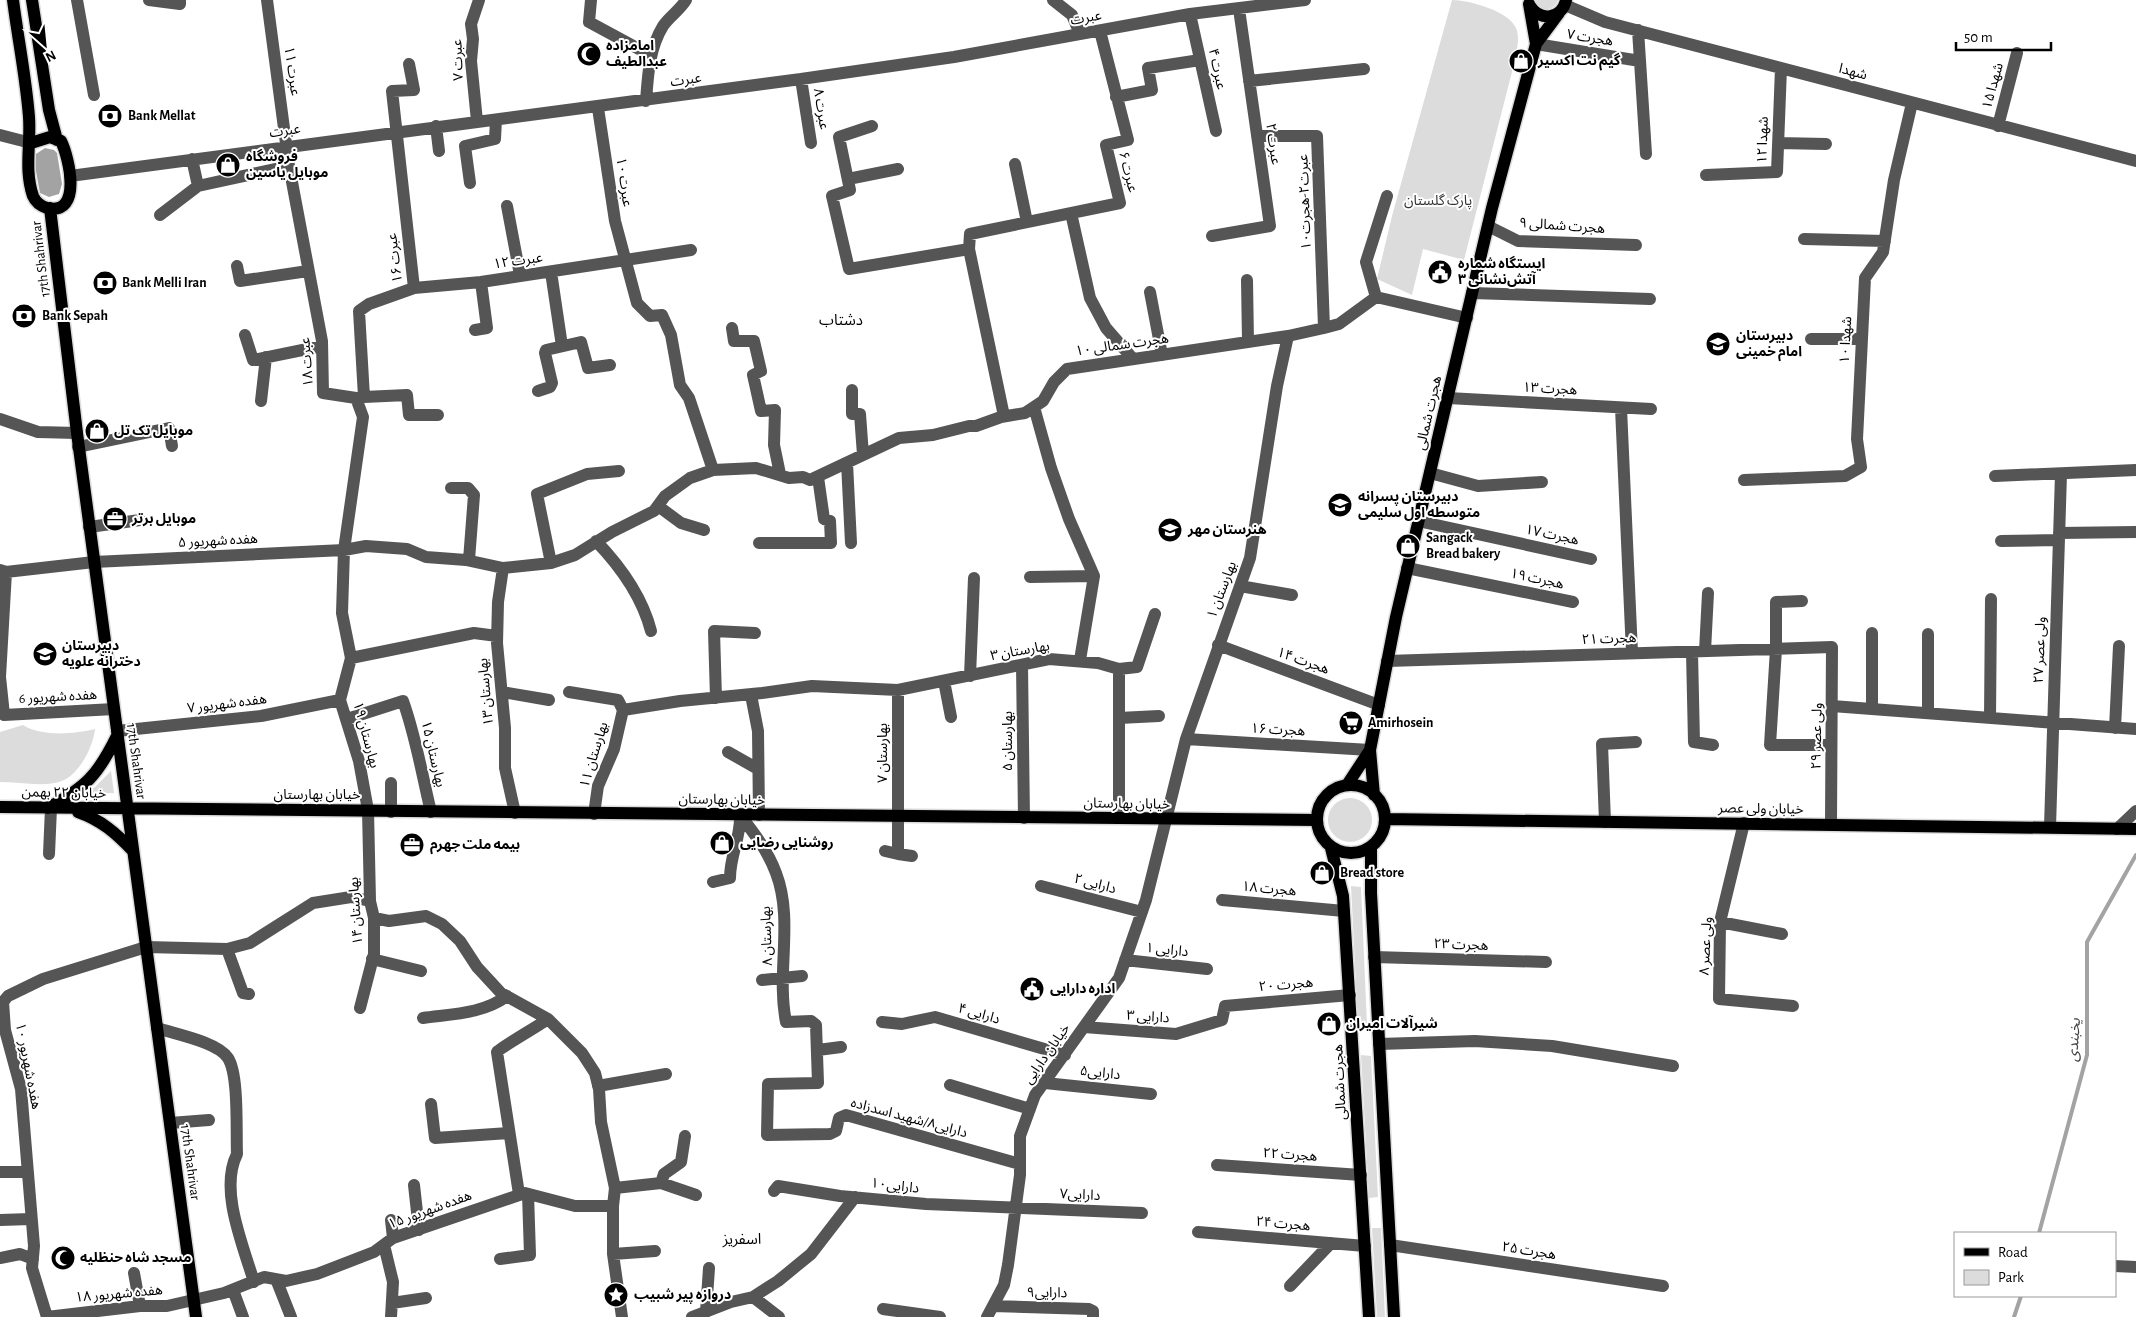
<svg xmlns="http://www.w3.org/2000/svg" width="2136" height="1317" font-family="'Alegreya Sans','Noto Sans Arabic',sans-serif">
  <rect width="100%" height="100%" fill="#fff"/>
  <path fill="#dcdcdc" d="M1452,0C1469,0 1509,11 1516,28C1520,37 1517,47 1516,56L1464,260L1423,249L1412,295L1377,279L1392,216Z
    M1534,0H1558C1555,8 1548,11 1540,8Z
    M23,725C42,737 74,734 95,729C93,748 78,777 59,782C41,787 19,782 0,782V732Z
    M111,771L114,793L82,794L95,787Z
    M1328 820a22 22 0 1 1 44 0a22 22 0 1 1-44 0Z
    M1351,886L1361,887L1367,1025L1358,1026Z
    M1361,1055L1371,1056L1378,1197L1369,1198Z
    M1372,1228H1381L1385,1317H1377Z"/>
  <path fill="#a3a3a3" d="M45,148L54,150L57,153L62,184L59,194L49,197L40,193L35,166L36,154Z"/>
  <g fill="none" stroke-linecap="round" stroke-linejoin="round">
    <path stroke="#a3a3a3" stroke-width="4" d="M2039,1233L2087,1055V942L2136,855
      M2014,1317L2021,1296"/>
    <defs>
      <path id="major" d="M13,0C18,39 26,78 29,117C31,144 24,170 33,196C36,203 41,206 47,208C83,216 69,157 61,141L50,137L31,143
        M32,0L49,110L57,140
        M1529,4L1536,44L1559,13
        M1530,6C1540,22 1562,19 1566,0
        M50,208L77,433L196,1317
        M1370,750L1374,795
        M1317 819a34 34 0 1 1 68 0a34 34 0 1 1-68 0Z
        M1347,785L1370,750L1396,617L1492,208L1536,44
        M0,807L1316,820
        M48,808C86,787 98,775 117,736
        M78,812C101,820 116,833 133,851
        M1385,819L2136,829
        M1371,847V893L1394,1317
        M1331,848L1343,896L1369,1317"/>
    </defs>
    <use href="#major" stroke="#dbdbdb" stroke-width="15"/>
    <path stroke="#555" stroke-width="12" d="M77,0L94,95
      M149,0L180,4V0
      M267,0L289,166L322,341L323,393L356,398L363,417L344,550L342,613L351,658L340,700L359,761L368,810L370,901L374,918V954L360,1008
      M591,0L589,22L650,55
      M1053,0L1072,15L1080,34
      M1565,5L1605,22L2136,161
      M1190,14L1216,131
      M1638,30L1646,154
      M1536,44L1640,61
      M801,79L811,143
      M1249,81L1364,69
      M1116,97L1152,90L1148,68L1200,60
      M646,101C648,75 649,49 663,26C669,17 680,10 686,0
      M598,108L615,221L637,303L650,316L662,315L671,335L680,385L689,398L713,470
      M477,121L471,61L473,39L471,24L479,0
      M436,126L439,151
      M872,126L839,137L850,190L832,196L849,269L969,249L1004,416
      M1998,126L2017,53
      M0,135L31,143
      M1257,136H1317L1324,328
      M1778,143L1826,144
      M192,159L198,186
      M1015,164L1027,222
      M1706,175L1777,172L1781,68
      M70,176L801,79L954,57L1190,14L1305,0
      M848,179L898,169
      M470,183L465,146L495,139L496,120
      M507,206L520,275
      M1071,213L1090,298L1106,328L1133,359
      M160,215L198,186L289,166
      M1488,226L1518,241L1636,245
      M1212,236L1270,226L1239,9
      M1804,239L1885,241
      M969,249L970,234L1120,203L1106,145L1128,140L1100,31
      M237,266L240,281L308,271
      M551,272L562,346
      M1247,280L1248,342
      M414,288L481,282L691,250
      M1150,292L1162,355
      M1472,293L1650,299
      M1376,297L1366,262L1387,196
      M732,328L734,341H754L761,371L753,375L761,411L775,410L774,445L780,474
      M475,330L487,328L481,282
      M245,335L253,360L322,346
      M1811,339H1861
      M852,390V414H860L863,455
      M538,391L550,387L552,383L545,353L546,350L581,342L588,368L610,365
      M364,397L407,395L409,415H438
      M356,398L364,397L359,311L369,304L414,288L392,91L414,90L409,64
      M1448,398L1651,409
      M261,401L266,357
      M1034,407L1051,468L1069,519L1094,576L1080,660
      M1621,408L1632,653
      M0,419L38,432L77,433
      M78,447L169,428L172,446
      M847,463L851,543
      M1430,473L1478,486L1542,482
      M1995,476L2136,470
      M1744,480L1845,476L1861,467L1857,439L1865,278L1883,252L1894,180L1912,103
      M451,488H468L474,495L469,560
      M658,506L681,523L704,530
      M1418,521L1591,559
      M89,527L140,520
      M2059,533L2136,532
      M596,541C621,567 642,596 651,631
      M2001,541L2058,540
      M759,543H831L830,521L824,519L818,477
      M551,563L537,494L587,474L619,471
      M503,568L498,602L497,643L505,728V768L515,813
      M1407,568L1573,602
      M0,570L6,572L94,562L344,550L366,546L407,549L426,557L466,560L503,568L551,563L575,555L612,532L654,511L665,496L690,478L713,470L756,468L789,478L803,477L810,480L899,438L933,435L969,426H976L1001,417L1025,413L1043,401L1054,382L1067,369L1288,336L1324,328L1339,324L1376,297L1467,318
      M1030,577L1094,576
      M1240,586L1292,595
      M1802,601L1776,602V649L1770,745H1831
      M1928,634V713
      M1218,645L1379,705
      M1705,651L1708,593
      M1692,652L1694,742L1713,745
      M351,658L474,633L497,636
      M1387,661L1832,647L1831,824
      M1022,665L1024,818
      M1119,669L1137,667L1155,614
      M970,676L974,578
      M944,681L951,717
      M502,692L549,700
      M569,692L618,700L623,710
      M751,695L758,731L759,815
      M716,698L714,631L755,633
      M1832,706L2136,729
      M1872,709V633
      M623,710L680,701L762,693L812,686L898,690L1049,659L1098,663L1119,669V818
      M4,715L0,677L6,572
      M4,715L114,709
      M1119,718L1159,716
      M1990,718L1991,599
      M347,719L403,701C416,737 422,775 431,812
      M2115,728L2119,646
      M117,731L261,716L340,700
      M1186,739L1370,750
      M728,752L758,769
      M391,783V812
      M594,814L598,786L614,749L623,710
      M740,815C754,833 768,851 776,873C794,920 776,973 786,1022L811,1021L816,1025L818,1083L768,1084L767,1135L830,1134L836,1131L839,1118L846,1115L1020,1164
      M1605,822L1602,744L1636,742
      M1744,823L1720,922L1719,999L1793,1006
      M2050,827L2061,474
      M2117,829L2136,811
      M885,851L898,854V690
      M49,854L51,808
      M898,854L912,856
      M713,882L730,878C730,854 741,838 740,815
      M1041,886L1142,912
      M1222,900L1344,911
      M1720,922L1782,934
      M227,949L243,993L249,994
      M1374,957L1546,962
      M372,959L421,971
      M1125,960L1207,969
      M762,980L802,976
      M423,1018C451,1014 483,1014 507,996
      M882,1022L902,1024L935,1017L1065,1055
      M1084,1027L1176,1034L1222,1020L1225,1006L1350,995
      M157,1028C175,1034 218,1042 228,1058C239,1075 236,1131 237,1154C219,1190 243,1245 254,1282
      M1379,1044L1475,1041L1552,1046L1673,1066
      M818,1050L841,1047
      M1045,1083L1151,1094
      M950,1085L1030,1109
      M598,1086L666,1074
      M431,1104L435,1138L509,1133
      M170,1123L209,1120
      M1217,1165L1361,1175
      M0,1172H27
      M661,1183L664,1174L681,1162L685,1136
      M414,1185L419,1230
      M615,1188L661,1183L696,1195
      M774,1191L778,1186L840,1196L926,1204L1142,1213
      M519,1194L497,1052C500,1048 540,1025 548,1019
      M613,1206V1254L622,1317
      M0,1220L31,1219
      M391,1220L393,1238
      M1198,1232L1365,1246
      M384,1245L393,1282L391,1317
      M1390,1245L1663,1286
      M613,1254L655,1251
      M0,1258L20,1254L33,1259
      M500,1259L530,1255L528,1194
      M2115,1266L2136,1267
      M134,1273L140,1306
      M276,1279L291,1317
      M1290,1286L1331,1243
      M233,1290L243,1317
      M753,1297L779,1317
      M392,1303L426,1298
      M993,1306L1089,1309L1093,1311V1317
      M883,1309L940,1317
      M706,1312L709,1268
      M47,1317L140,1306H167L224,1293L264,1277L286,1281L317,1274L374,1252L393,1238L525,1193L575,1206H613L615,1188L601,1122L599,1089L595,1073L582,1053L548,1019L501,993L477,967L460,941L442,924L426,916L389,921L374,918
      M47,1317L32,1268L34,1246L21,1089L5,1030L3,1002L8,996L43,979L146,947L227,949L250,943L313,903L351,897L370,901
      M692,1317L731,1302L753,1297L778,1281L811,1254L855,1197
      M987,1317L1004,1285L1008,1265L1020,1175V1136L1035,1095L1119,978L1146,900L1186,739L1250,558L1277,386L1288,336"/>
    <use href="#major" stroke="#000" stroke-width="12"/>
  </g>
  <defs>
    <symbol id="mosque-disc" viewBox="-11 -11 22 22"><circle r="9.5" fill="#000" stroke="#fff"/><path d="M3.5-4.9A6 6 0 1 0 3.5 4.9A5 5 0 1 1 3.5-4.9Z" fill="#fff"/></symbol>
    <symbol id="shop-disc" viewBox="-11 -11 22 22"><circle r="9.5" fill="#000" stroke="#fff"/><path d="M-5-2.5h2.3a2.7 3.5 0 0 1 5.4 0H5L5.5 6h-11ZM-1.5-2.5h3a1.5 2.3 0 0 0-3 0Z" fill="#fff"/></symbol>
    <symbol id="bank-disc" viewBox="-11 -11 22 22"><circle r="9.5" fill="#000" stroke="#fff"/><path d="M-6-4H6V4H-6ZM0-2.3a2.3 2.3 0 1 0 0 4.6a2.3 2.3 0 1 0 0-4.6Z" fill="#fff"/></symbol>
    <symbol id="civic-disc" viewBox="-11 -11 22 22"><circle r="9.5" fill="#000" stroke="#fff"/><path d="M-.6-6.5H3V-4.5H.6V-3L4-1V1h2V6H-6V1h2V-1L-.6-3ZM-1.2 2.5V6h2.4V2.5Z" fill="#fff"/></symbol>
    <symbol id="school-disc" viewBox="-11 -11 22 22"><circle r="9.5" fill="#000" stroke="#fff"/><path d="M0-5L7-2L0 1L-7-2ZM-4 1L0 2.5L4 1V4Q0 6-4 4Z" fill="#fff"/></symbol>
    <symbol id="office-disc" viewBox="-11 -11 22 22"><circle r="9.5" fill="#000" stroke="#fff"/><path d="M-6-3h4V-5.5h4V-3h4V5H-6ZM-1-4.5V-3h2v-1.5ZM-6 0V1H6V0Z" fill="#fff"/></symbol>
    <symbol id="supermarket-disc" viewBox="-11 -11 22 22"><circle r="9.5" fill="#000" stroke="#fff"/><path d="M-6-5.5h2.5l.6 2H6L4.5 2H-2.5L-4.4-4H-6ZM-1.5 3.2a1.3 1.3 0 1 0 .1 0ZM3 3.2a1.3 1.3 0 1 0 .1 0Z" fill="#fff"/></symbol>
    <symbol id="sight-disc" viewBox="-11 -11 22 22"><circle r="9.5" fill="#000" stroke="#fff"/><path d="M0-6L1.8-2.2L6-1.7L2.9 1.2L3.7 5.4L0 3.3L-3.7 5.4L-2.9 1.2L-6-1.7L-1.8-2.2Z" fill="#fff"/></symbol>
  </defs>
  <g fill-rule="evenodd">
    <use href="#mosque-disc" x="575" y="40" width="28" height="28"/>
    <use href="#shop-disc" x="1507" y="47" width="28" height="28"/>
    <use href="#bank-disc" x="96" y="102" width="28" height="28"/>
    <use href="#shop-disc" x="214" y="151" width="28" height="28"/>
    <use href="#civic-disc" x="1426" y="258" width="28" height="28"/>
    <use href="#bank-disc" x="91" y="269" width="28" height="28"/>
    <use href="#bank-disc" x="10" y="302" width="28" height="28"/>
    <use href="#school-disc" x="1704" y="330" width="28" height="28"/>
    <use href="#shop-disc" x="83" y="417" width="28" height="28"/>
    <use href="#school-disc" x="1326" y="491" width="28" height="28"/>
    <use href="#office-disc" x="101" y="505" width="28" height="28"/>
    <use href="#school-disc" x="1156" y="516" width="28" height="28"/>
    <use href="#shop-disc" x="1394" y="532" width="28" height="28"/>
    <use href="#school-disc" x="31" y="640" width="28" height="28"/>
    <use href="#supermarket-disc" x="1337" y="709" width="28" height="28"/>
    <use href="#shop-disc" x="708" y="829" width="28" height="28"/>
    <use href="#office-disc" x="398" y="831" width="28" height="28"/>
    <use href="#shop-disc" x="1308" y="859" width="28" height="28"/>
    <use href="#civic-disc" x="1018" y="975" width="28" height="28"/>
    <use href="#shop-disc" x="1315" y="1010" width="28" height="28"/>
    <use href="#mosque-disc" x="49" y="1244" width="28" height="28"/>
    <use href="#sight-disc" x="602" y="1281" width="28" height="28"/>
  </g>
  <g text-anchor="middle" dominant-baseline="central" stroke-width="4" stroke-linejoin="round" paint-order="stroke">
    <g font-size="14" fill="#000" stroke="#fff">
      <text transform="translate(1086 18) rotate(-10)">عبرت</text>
      <text transform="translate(1590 38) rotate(9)">هجرت ۷</text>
      <text transform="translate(458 60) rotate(-92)">عبرت ۷</text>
      <text transform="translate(1217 69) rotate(78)">عبرت ۴</text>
      <text transform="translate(292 71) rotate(82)">عبرت ۱۱</text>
      <text transform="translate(1853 72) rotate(15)">شهدا</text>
      <text transform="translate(686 80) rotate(-8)">عبرت</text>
      <text transform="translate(1993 86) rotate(-75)">شهدا ۱۵</text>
      <text transform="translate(821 109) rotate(81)">عبرت ۸</text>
      <text transform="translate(285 131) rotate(-8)">عبرت</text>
      <text transform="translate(1763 140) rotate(-88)">شهدا ۱۲</text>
      <text transform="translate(1273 144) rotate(82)">عبرت ۲</text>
      <text transform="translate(1128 172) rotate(76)">عبرت ۶</text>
      <text transform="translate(624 182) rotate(82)">عبرت ۱۰</text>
      <text transform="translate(1305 202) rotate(-92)">عبرت۲-هجرت۱۰</text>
      <text transform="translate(1562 226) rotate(4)">هجرت شمالی ۹</text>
      <text transform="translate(395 258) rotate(-97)">عبرت ۱۶</text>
      <text transform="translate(41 259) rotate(-97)">17th Shahrivar</text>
      <text transform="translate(518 261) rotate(-8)">عبرت ۱۲</text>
      <text transform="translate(1846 340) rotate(-87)">شهدا ۱۰</text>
      <text transform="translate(1122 345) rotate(-8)">هجرت شمالی ۱۰</text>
      <text transform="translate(307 362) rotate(-94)">عبرت ۱۸</text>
      <text transform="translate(1550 389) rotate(3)">هجرت ۱۳</text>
      <text transform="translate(1429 413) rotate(-77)">هجرت شمالی</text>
      <text transform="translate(1552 535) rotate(12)">هجرت ۱۷</text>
      <text transform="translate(218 541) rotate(-3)">هفده شهریور ۵</text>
      <text transform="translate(1537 579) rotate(12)">هجرت ۱۹</text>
      <text transform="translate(1222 590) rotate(-69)">بهارستان ۱</text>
      <text transform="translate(1609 639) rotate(-2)">هجرت ۲۱</text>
      <text transform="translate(2040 650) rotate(-88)">ولی عصر ۲۷</text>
      <text transform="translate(1020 651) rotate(-10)">بهارستان ۳</text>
      <text transform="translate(1303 661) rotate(20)">هجرت ۱۴</text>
      <text transform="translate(486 692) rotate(-95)">بهارستان ۱۳</text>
      <text transform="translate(58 697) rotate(-3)">هفده شهریور 6</text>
      <text transform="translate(227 704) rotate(-7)">هفده شهریور ۷</text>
      <text transform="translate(1278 730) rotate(3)">هجرت ۱۶</text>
      <text transform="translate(366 735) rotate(75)">بهارستان ۱۹</text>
      <text transform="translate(1817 736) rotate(-89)">ولی عصر ۲۹</text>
      <text transform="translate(1008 741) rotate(-90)">بهارستان ۵</text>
      <text transform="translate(883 753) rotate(-90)">بهارستان ۷</text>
      <text transform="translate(433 754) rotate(77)">بهارستان ۱۵</text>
      <text transform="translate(594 755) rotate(-73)">بهارستان ۱۱</text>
      <text transform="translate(136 761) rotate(82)">17th Shahrivar</text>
      <text transform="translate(64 793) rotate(1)">خیابان ۲۲ بهمن</text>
      <text x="317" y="795">خیابان بهارستان</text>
      <text transform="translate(722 800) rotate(1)">خیابان بهارستان</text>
      <text transform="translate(1127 804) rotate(1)">خیابان بهارستان</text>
      <text transform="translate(1761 809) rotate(1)">خیابان ولی عصر</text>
      <text transform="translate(1095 884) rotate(15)">دارایی ۲</text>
      <text transform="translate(1269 889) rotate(5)">هجرت ۱۸</text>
      <text transform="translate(356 911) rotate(-94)">بهارستان ۱۴</text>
      <text transform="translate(767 936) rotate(-92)">بهارستان ۸</text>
      <text transform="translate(1461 945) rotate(2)">هجرت ۲۳</text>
      <text transform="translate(1706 946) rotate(-87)">ولی عصر ۸</text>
      <text transform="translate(1167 950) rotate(6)">دارایی ۱</text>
      <text transform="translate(1286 985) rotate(-5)">هجرت ۲۰</text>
      <text transform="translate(979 1014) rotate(16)">دارایی ۴</text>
      <text transform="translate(1148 1017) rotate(4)">دارایی ۳</text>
      <text transform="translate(1047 1054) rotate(-55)">خیابان دارایی</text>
      <text transform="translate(28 1066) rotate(79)">هفده شهریور ۱۰</text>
      <text transform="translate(1100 1073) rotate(6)">دارایی۵</text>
      <text transform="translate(1340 1082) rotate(-93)">هجرت شمالی</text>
      <text transform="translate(909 1118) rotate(15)">دارایی۸/شهید اسدزاده</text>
      <text transform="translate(1290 1155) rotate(4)">هجرت ۲۲</text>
      <text transform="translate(190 1162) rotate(82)">17th Shahrivar</text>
      <text transform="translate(895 1186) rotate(7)">دارایی۱۰</text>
      <text transform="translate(1080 1195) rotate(3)">دارایی۷</text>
      <text transform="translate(430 1210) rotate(-20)">هفده شهریور ۱۵</text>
      <text transform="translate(1283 1224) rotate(5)">هجرت ۲۴</text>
      <text transform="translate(1529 1251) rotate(9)">هجرت ۲۵</text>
      <text transform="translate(1047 1293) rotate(1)">دارایی۹</text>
      <text transform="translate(119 1294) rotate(-5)">هفده شهریور ۱۸</text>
    </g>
    <g font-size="14" font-weight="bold" fill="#000" stroke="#fff" text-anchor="start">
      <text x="606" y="46">امامزاده<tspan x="606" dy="16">عبدالطیف</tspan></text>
      <text x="1538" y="61">گیم نت اکسیر</text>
      <text x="128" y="116">Bank Mellat</text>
      <text x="246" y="157">فروشگاه<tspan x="246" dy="16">موبایل یاسین</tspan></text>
      <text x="1458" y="264">ایستگاه شماره<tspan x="1458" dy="16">۳ آتش‌نشانی</tspan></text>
      <text x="122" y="283">Bank Melli Iran</text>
      <text x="42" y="316">Bank Sepah</text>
      <text x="1736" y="336">دبیرستان<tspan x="1736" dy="16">امام خمینی</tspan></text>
      <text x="114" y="431">موبایل تک تل</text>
      <text x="1358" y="497">دبیرستان پسرانه<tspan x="1358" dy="16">متوسطه اول سلیمی</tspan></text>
      <text x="132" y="519">موبایل برتر</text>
      <text x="1188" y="530">هنرستان مهر</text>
      <text x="1426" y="538">Sangack<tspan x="1426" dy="16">Bread bakery</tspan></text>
      <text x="62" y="646">دبیرستان<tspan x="62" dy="16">دخترانه علویه</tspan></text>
      <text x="1368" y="723">Amirhosein</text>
      <text x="740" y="843">روشنایی رضایی</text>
      <text x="430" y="845">بیمه ملت جهرم</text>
      <text x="1340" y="873">Bread store</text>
      <text x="1050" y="989">اداره دارایی</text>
      <text x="1346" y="1024">شیرآلات امیران</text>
      <text x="80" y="1258">مسجد شاه حنظلیه</text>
      <text x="634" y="1295">دروازه پیر شبیب</text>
    </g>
    <g font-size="14" fill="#333" stroke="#fff">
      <text x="1438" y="201">پارک گلستان</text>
    </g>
    <g font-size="15" fill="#000" stroke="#fff">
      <text x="841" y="320">دشتاب</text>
      <text x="742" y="1239">اسفریز</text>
    </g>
    <g font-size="15" font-style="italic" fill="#444" stroke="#fff">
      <text transform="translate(2074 1040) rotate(-86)">یخبندی</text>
    </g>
  </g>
  <rect x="1954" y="1232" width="162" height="65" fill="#ffffff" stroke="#999999"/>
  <rect x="1964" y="1248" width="25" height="8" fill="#000000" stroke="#999999"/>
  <text x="1998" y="1257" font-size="15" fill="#000000">Road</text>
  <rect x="1964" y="1270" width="25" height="15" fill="#dcdcdc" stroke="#999999"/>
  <text x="1998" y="1282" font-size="15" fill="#000000">Park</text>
  <g transform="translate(45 45) rotate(153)" stroke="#ffffff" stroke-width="4" paint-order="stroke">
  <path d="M0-4L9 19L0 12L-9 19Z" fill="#000000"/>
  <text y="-8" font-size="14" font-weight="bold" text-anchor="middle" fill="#000000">N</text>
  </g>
  <path d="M1956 42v8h95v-8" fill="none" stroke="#000000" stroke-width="2.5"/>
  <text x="1964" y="42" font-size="15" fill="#000000" stroke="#ffffff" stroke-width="4" paint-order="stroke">50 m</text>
</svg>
